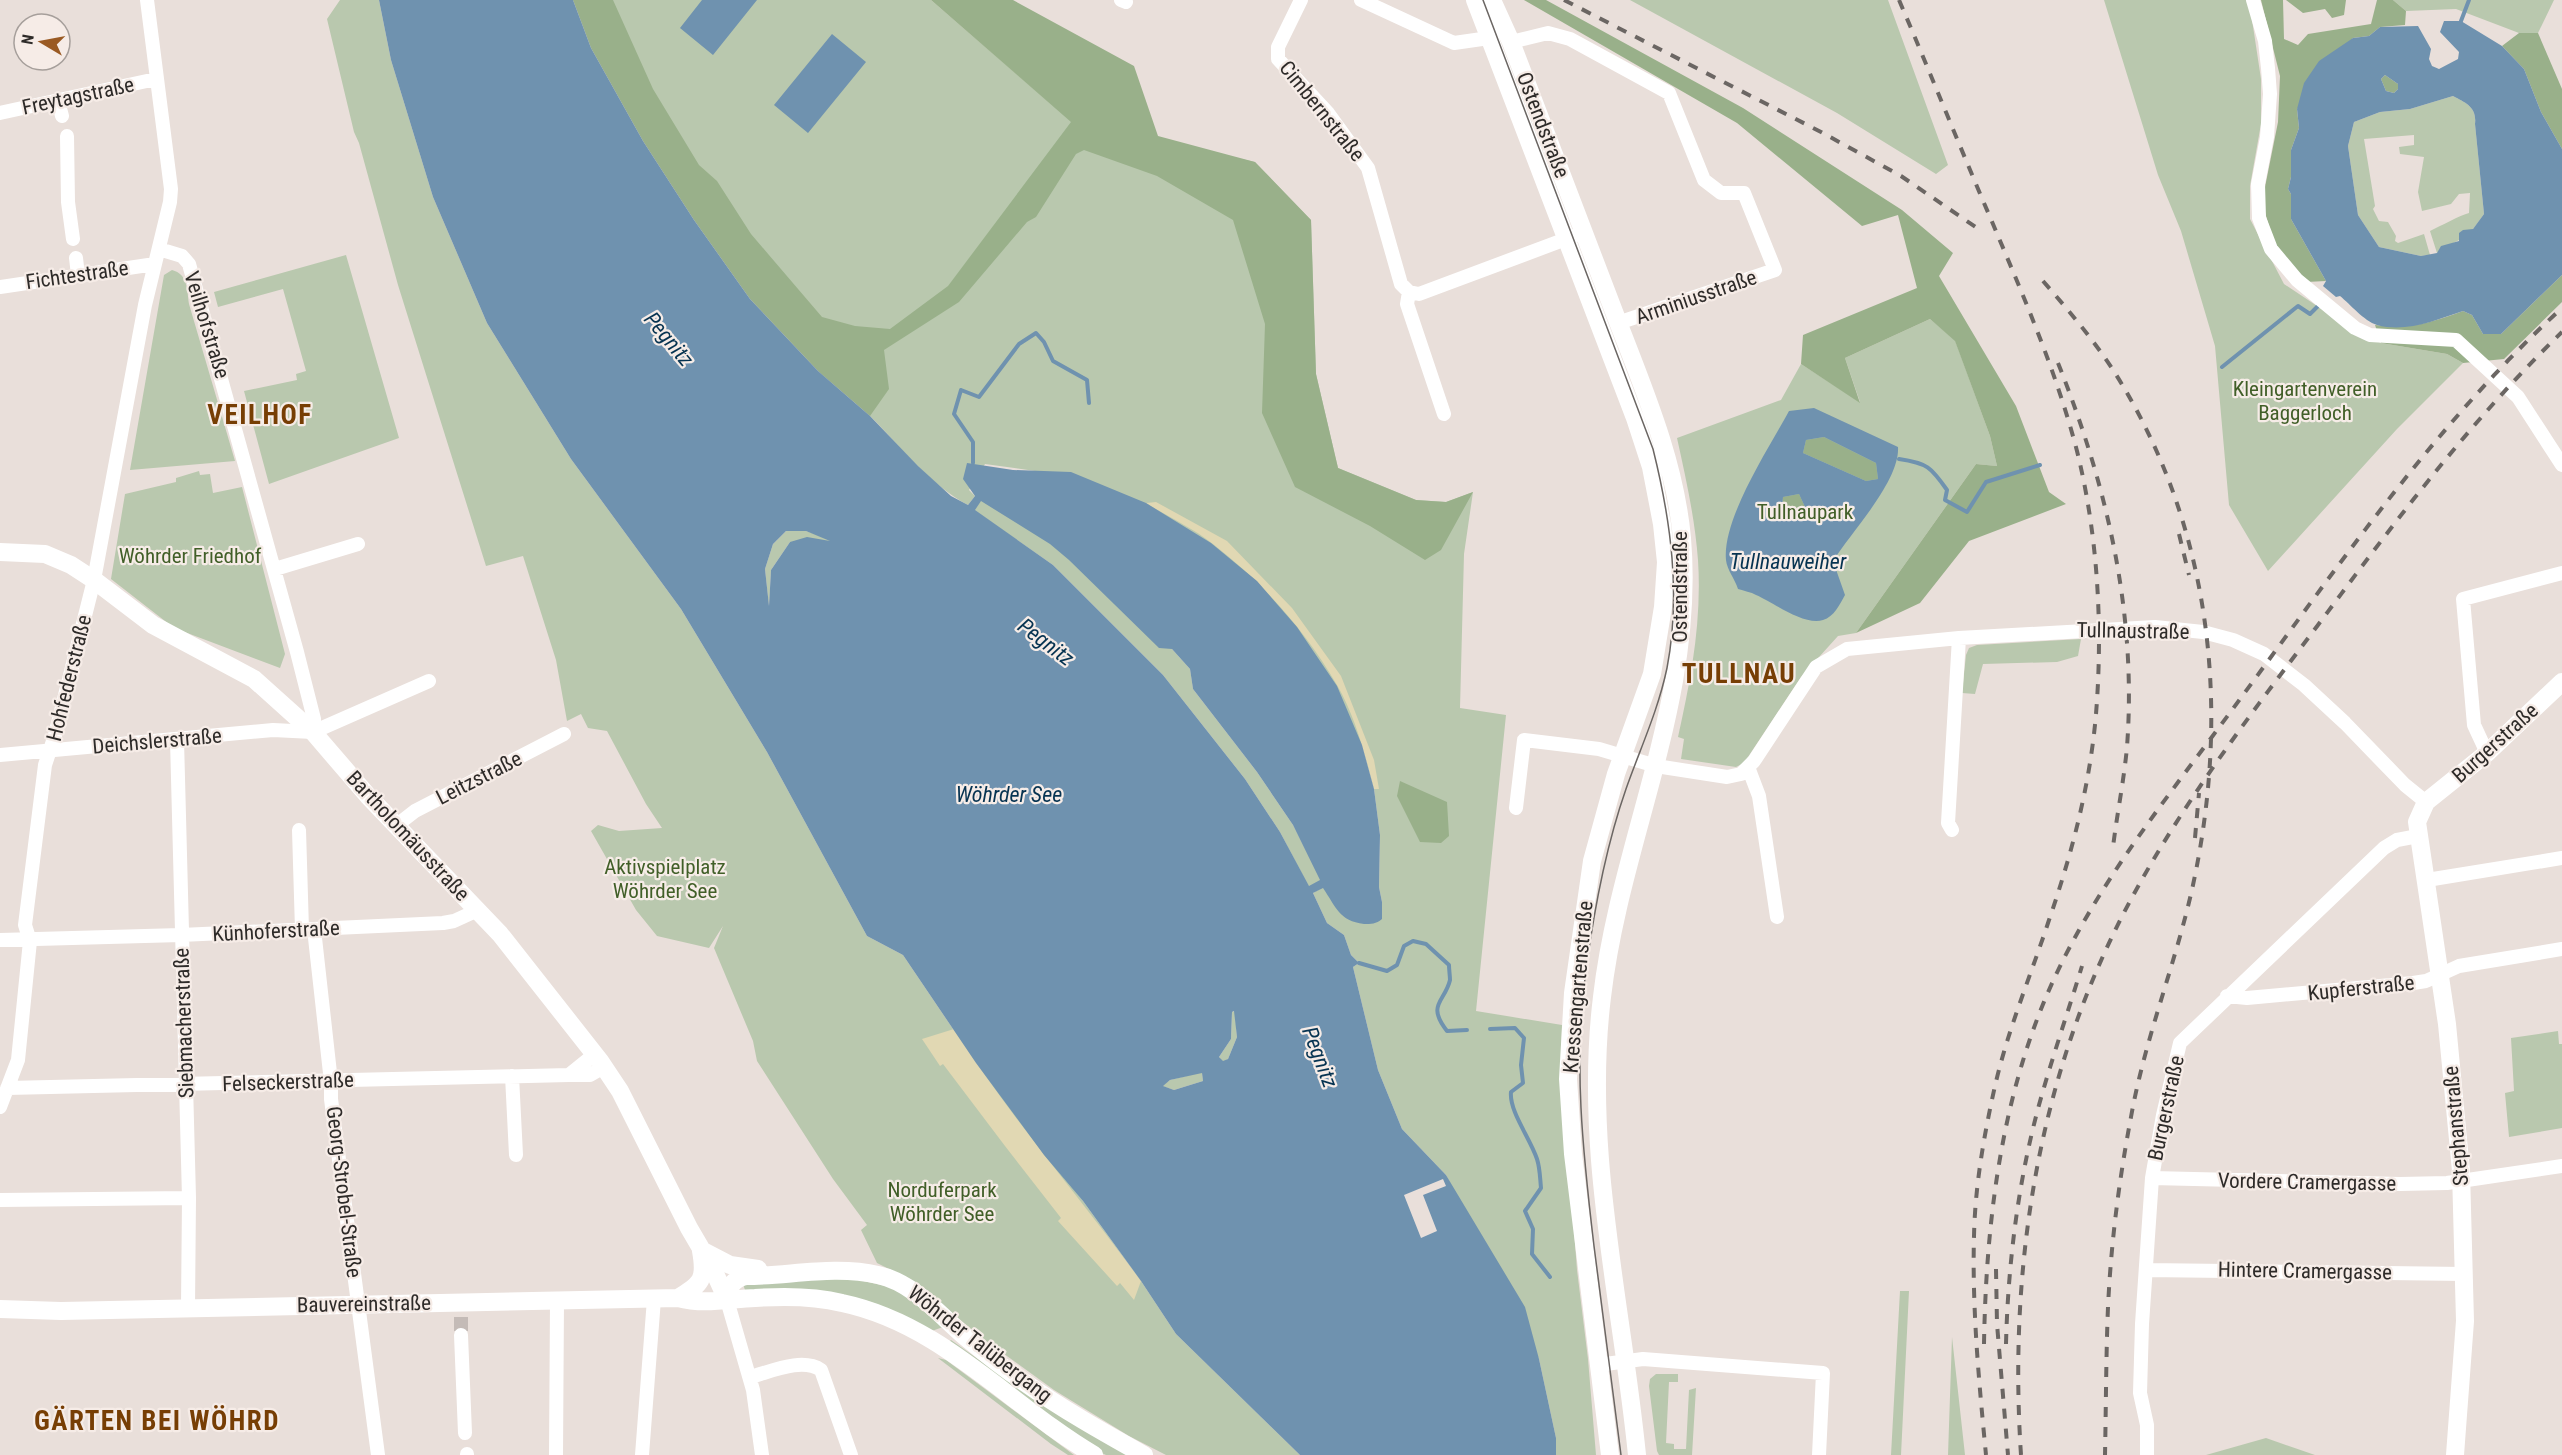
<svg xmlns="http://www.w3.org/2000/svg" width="2562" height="1455" font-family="'Roboto Condensed',sans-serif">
  <rect width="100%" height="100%" fill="#e9dfda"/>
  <path fill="#b9c8ae" d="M340,0H379L391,60L433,197L487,323L571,459L681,609L767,752L867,936L903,955L976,1063L1083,1201L1141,1281L1176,1334L1300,1455H1166L1129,1436L1054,1390L982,1338L932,1296L905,1277L877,1263L861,1230L867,1225L833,1179L757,1061L753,1041L714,948L723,926L709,948L657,936L636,910L591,831L598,825L619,831L662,828L646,804L607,731L588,728L581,714L567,721L556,660L523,556L486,566L398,285L359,143L354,132L327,19Z
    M573,0H931L1071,121L1255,162L1311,220L1316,374L1338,468L1416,500L1446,502L1473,492L1464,554L1460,708L1506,715L1476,1011L1562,1025L1561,1058L1577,1270L1588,1359L1596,1455H1556V1438L1539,1359L1446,1175L1402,1129L1378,1070L1353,967L1359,963L1351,955L1344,935L1327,923L1313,893L1323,887L1382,919V902L1379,887L1380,835L1374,789L1362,745L1070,560L1172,649L1190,669L1193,689L1257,772L1293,825L1321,880L1309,887L1280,832L1245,779L1163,675L1053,565L974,510L981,500L1035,471L985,464L969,490L975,496L968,505C929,484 902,448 871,417C855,401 836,387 818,371Z
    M1630,0H1888L1948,165L1936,174L1837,113Z
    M2104,0H2249L2261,79V124L2250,186V219L2284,284L2344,324L2381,343L2447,354L2463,363L2397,429L2268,571L2229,505L2215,346L2181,231L2158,175Z
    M2393,0H2554L2538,33H2519L2456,9L2406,11Z
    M2453,96C2466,103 2477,107 2475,124L2484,214C2477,224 2470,235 2459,240C2450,245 2445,246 2437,253L2430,231C2441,226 2460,215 2469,213L2470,193L2459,194L2451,204L2422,211L2418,192L2424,157L2400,154L2399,147L2414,145V135L2364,139L2375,206L2373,209L2379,221L2388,222L2396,236L2395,241L2398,243L2424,234L2430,255L2421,256L2379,247L2358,215L2348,146L2354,122L2380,112L2410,109Z
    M346,255L399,438L269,484L244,391L297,380L296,374L306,371L283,289L218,307L214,292Z
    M172,270C188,274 187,290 189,304L235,461L130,470L164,275Z
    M1930,319L1955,340L1990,436L1997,466L1976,464L1856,633L1838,636L1801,677L1744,763L1736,767L1681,759L1684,739L1678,737C1691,679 1702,621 1698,560C1695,519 1686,479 1677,438L1781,400L1801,364L1860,402L1845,358Z
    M199,471L200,475L210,474L213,493L242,487L285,654L280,668L174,628L111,579L125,494L176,482V478Z
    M786,531H806L830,539L831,542H790L771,570L769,607L765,569L773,544Z
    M2081,639L2078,656L2057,662L1983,664L1975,694L1962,693L1966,655L1969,648L1977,645Z
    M1235,1011L1237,1037L1228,1059L1223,1062L1219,1057L1231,1039L1232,1012Z
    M2558,1031L2559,1044H2562V1128L2509,1137L2505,1093L2514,1091L2511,1038Z
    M1202,1072L1203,1081L1174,1090L1162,1086L1170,1080Z
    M850,1278L899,1289L943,1327L929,1332L912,1322L746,1293L742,1281Z
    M1900,1291H1909L1901,1455H1891Z
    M1952,1337L1965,1455H1948Z
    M951,1340L1032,1397L1136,1455H1106L1095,1450L949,1342Z
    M938,1358L946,1360L1074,1455H1068L1051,1444Z
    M1656,1374H1678V1382H1669L1666,1443L1674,1444V1449H1686L1689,1390L1696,1388L1692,1455H1659L1657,1451L1649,1386L1650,1379Z
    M2266,1438L2315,1455H2206Z"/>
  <path fill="#99b08a" d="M573,0H613L653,89L699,165L717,181L751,234L822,317L855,326L890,329L948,286L1071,122L931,0H1013L1134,66L1158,136L1255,162L1311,220L1316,374L1338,468L1416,500L1446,502L1473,492L1441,550L1425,560L1370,526L1295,487L1262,413L1265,324L1233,220L1157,176L1084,150L1076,154L1036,217L1027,222L959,302L884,350L889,389L870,416L818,371L750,299L694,220L643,141L591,48Z
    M1524,0H1546L1743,108L1902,210L1953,253L1939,276L2016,406L2049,492L2066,504L1969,541L1920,603L1856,633L1976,464L1997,466L1990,436L1955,341L1930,319L1845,358L1860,403L1801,364L1803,335L1917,288L1898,215L1862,226L1737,123Z
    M2261,0H2283L2284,39L2298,45L2308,34L2371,24L2377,0H2393L2406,11L2405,25L2380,27L2369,36L2353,38L2297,109L2299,128L2291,150V177L2288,189L2291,194V219L2326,281L2306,282L2275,247L2262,202L2278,122L2280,76Z
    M2286,0H2346L2344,15L2332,18L2325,9L2303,13Z
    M2519,33H2538L2562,89V149L2541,112L2524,69L2502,46Z
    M2385,75L2398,84V89L2394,93L2386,91L2381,79Z
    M2562,275V302L2504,359L2463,363L2447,354L2381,343L2375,325C2412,329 2429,323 2463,311L2472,315L2483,334H2501Z
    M1824,437L1876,463L1878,479L1866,481L1803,453L1806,440Z
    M1799,494L1805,507L1794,517L1782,508L1783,497Z
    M1400,781L1447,802L1449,836L1441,843L1420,842L1397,796Z"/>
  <path fill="#e1d8b3" d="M1156,502L1227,541L1292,608L1341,676L1374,760L1379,789H1374C1365,754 1355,716 1337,685C1306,631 1262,582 1213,544C1193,528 1168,517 1146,503Z
    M954,1029C1010,1117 1079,1196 1141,1281L1134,1300L1120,1283L1117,1286L1058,1221L1061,1218L1005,1146L943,1064L940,1066L922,1039Z"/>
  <path fill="#6f92af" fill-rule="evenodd" d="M379,0H573L591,48L643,141L694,220L750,299L818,371L870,416L918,466L951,496L968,505L975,496L963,479L967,463L1013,470L1071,472L1146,503L1211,543L1257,581L1297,627L1337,686L1362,745L1374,789L1380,835L1379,887L1382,902V919C1376,924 1371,924 1364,924C1339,921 1336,907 1323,888L1313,893L1327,923L1344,935L1351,955L1359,963L1353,967L1378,1070L1402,1129L1446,1175L1525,1307L1539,1359L1556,1438V1455H1300L1176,1334L1141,1281L1083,1201L1044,1155L976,1063L903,955L867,936L767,752L681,609L571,459L487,323L433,197L391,60ZM981,501L1050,544L1069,560L1159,648L1172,649L1190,669L1193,689L1257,772L1293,825L1320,880L1309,886L1280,832L1245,779L1163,675L1053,565L975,510ZM786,531H806L830,541L807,537L790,542L771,570L769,606L765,569L773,544ZM1234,1011L1237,1037L1228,1059L1223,1061L1219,1057L1231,1039L1232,1012ZM1202,1073L1203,1081L1174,1090L1163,1086L1170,1080Z
    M702,0H757L713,55L680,28Z
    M2444,21H2461L2502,46L2524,69L2541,112L2562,149V275L2501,334H2483L2472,315L2463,311C2436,320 2406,333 2377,325C2364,321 2350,304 2340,296L2336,297L2323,286L2326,281L2291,219V194L2288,189L2291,177V150L2299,128L2297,109L2304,83L2319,61L2353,38L2369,36L2380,27L2418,26L2431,49L2429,59L2432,66L2439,69L2458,59L2459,52L2440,32ZM2385,75L2398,84V89L2394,93L2386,91L2381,79ZM2453,96C2466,103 2477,107 2475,124L2484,214L2473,229L2463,230L2459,233V241L2441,246L2437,253L2421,256L2379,247L2358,215L2348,146L2354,122L2380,112L2410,109Z
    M832,34L866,62L808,133L774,105Z
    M1814,408L1898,447C1900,481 1852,531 1833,561L1845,595C1840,604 1834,617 1823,620C1804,626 1773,602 1756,595C1751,592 1744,591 1738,589C1735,579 1727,570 1726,560C1722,519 1769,448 1789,411ZM1824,437L1876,463L1878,479L1866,481L1803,453L1806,440ZM1799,494L1805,507L1793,517L1782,508L1783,497Z"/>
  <path fill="#e9dfda" d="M1443,1179L1446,1186L1423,1195L1437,1231L1421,1238L1404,1195Z"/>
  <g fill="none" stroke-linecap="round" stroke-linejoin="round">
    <path stroke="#6f92af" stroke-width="4" d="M2461,21L2469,0
      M2222,367L2298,306L2310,314L2320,304
      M1899,459C1927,463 1931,467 1947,490L1945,500L1967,512L1986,482L2040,465
      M973,463V442L954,414L961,390L979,397L1019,344L1036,333L1044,342L1053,361L1087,380L1089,403
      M1359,963L1387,971L1397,965L1404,946L1413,941L1426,944L1449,965C1449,970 1450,976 1450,980C1445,1002 1426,1004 1447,1031L1467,1030
      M1490,1029L1515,1028L1524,1038L1521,1065L1523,1083L1511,1092C1509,1111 1530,1138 1537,1159C1540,1168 1540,1178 1541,1188L1525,1211L1533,1229L1532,1254L1550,1277"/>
    <path stroke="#c4bbb7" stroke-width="14" stroke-dasharray="14 7" stroke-linecap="butt" d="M461,1317V1335"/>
    <path stroke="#fff" stroke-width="14" d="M1121,0L1126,2
      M1301,0L1278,47V59L1328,113L1368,168L1401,284L1409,292L1419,294L1574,236
      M1361,0L1454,43L1489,38
      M2253,0L2265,41L2268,68L2270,94L2267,137L2258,184L2259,218L2271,249L2297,280L2355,328L2370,335L2456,340L2518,397L2562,465
      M1511,42L1548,33L1570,39L1669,93L1704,180L1721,193H1744L1775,270L1618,323
      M58,101L62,116
      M0,113L156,79
      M67,136L68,202L73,239
      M159,249L182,256L189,264L297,652L314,719L313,732
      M76,258L78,275
      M0,287L155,264
      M1409,292L1407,304L1444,414
      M275,569L358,544
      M313,732L429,681
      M177,740L189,1198L188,1307
      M2487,753L2474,725L2463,599L2562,573
      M0,755L273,730L313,732
      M1748,767L1759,796L1777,917
      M1516,808L1524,740L1599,749L1656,766L1727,777L1741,774L1754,761L1816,667L1847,649L1959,638L2155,627L2203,632L2233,640L2264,654L2304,685L2345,723L2405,785L2426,802
      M397,825L415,811L564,734
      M299,830L302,930
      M1952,830L1948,823L1959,638
      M2427,880L2562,858
      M314,929L331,1082V1099L378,1455
      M0,940L181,935L443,923L454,921L478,910
      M2227,996L2247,998L2413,983L2426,981L2459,966L2562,949
      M569,1075L595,1054
      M512,1076L516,1155
      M7,1088L569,1075H590L604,1067
      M0,1107L18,1060L30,941L25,925L45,765L55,735L94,580L145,305L170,202L171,189L147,0
      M2152,1178L2400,1184L2447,1183L2562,1166
      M0,1200L189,1198
      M2146,1270L2465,1274
      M727,1300L753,1390L762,1455
      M461,1335L465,1433
      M1598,1365L1643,1359L1823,1373L1819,1455
      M750,1377C770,1372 802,1357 821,1370L851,1455
      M467,1454V1455
      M556,1455L557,1301
      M642,1455L654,1299
      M2147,1455V1425L2140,1393L2142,1324L2152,1178L2163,1115L2180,1043L2384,848L2397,840L2418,836"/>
    <path stroke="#fff" stroke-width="18" d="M1475,0L1635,418L1651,467L1662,524L1666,562L1663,607L1652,674L1616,774L1592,861L1573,993L1568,1079L1573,1154L1610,1455
      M1492,0L1511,42C1546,135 1582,228 1618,322C1645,392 1675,462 1682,538C1696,700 1620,841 1602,997C1583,1151 1622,1303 1637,1455
      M0,552L45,554L71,565L94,580L153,625L254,679L313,732L368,796L500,934L600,1061L620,1091L689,1228L713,1269L727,1300
      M705,1252L730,1265L758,1269
      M678,1298C702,1284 706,1279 701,1251
      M727,1300C728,1287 733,1279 746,1276C789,1276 835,1265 878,1275C915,1283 941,1317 969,1340C987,1355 1005,1369 1024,1382C1062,1409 1103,1432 1144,1455
      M0,1309L61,1311L678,1298C704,1305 729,1299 755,1298C784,1296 814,1296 842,1303C942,1324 1009,1405 1094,1455
      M2455,1455L2465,1321L2461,1171L2447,1024L2417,822L2426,802L2487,753L2562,682"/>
    <path stroke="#6b6663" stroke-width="1.5" d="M1483,0L1653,449C1671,521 1681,595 1667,668C1658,711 1640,749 1626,789C1606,846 1594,910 1586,970C1573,1062 1583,1154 1594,1246C1603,1316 1612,1385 1621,1455"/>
    <path stroke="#6b6663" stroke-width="4" stroke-dasharray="10 10" stroke-linecap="butt" d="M1564,0L1821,132L1901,176L1977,228
      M1899,0C1930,72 1959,145 1990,217C2022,293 2056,370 2077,451C2098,536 2103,627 2096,714C2090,785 2072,853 2049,920C2031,975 2008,1029 1995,1086C1984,1135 1975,1186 1974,1236C1972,1309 1979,1382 1986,1455
      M2043,281C2069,311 2094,340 2115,373C2212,527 2231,709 2193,885C2176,963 2145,1038 2131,1117C2119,1180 2111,1243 2108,1307C2106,1356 2106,1406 2105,1455
      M2058,363C2107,486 2137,613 2127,747C2124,780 2117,814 2113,847
      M2179,534L2189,575
      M2195,838L2199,793
      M1996,1269L1997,1324L2008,1455
      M1984,1344C1986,1226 2000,1106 2046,997C2093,886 2173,791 2243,695C2342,561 2438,421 2562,308
      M2006,1344C2008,1264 2018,1182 2039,1105C2052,1058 2068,1012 2082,966
      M2021,1455C2008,1261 2040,1064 2135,892C2187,797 2253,711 2318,625C2394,523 2470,421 2562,332"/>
  </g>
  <g text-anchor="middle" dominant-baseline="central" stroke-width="4.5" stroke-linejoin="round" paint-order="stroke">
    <g font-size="21" fill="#2e2b29" stroke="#f6ece7">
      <text transform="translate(78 96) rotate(-12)">Freytagstraße</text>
      <text transform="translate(1322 111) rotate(51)">Cimbernstraße</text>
      <text transform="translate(1543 125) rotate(69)">Ostendstraße</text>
      <text transform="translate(77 275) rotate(-8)">Fichtestraße</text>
      <text transform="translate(1696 297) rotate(-19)">Arminiusstraße</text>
      <text transform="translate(207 325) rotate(73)">Veilhofstraße</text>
      <text transform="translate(1680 587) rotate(-90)">Ostendstraße</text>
      <text transform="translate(2133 631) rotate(1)">Tullnaustraße</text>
      <text transform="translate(69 678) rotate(-76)">Hohfederstraße</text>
      <text transform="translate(157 741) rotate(-5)">Deichslerstraße</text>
      <text transform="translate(2495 743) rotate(-42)">Burgerstraße</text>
      <text transform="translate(479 778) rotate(-27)">Leitzstraße</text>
      <text transform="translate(408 836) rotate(47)">Bartholomäusstraße</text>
      <text transform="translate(276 931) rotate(-3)">Künhoferstraße</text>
      <text transform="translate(1578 987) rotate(-85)">Kressengartenstraße</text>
      <text transform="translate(2361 988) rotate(-6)">Kupferstraße</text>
      <text transform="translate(184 1023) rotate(-92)">Siebmacherstraße</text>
      <text transform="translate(288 1082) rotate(-2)">Felseckerstraße</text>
      <text transform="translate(2166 1108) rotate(-78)">Burgerstraße</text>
      <text transform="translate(2456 1126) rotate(-95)">Stephanstraße</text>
      <text transform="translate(2307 1182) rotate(1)">Vordere Cramergasse</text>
      <text transform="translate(344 1192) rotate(83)">Georg-Strobel-Straße</text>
      <text transform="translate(2305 1271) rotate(1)">Hintere Cramergasse</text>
      <text transform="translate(364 1304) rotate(-1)">Bauvereinstraße</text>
      <text transform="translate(980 1344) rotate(38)">Wöhrder Talübergang</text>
    </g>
    <g font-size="21" fill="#415f28" stroke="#f6ece7">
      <text x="2305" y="389">Kleingartenverein<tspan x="2305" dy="24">Baggerloch</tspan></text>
      <text x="1805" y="512">Tullnaupark</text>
      <text x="190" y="556">Wöhrder Friedhof</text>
      <text x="665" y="867">Aktivspielplatz<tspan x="665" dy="24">Wöhrder See</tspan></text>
      <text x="942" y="1190">Norduferpark<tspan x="942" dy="24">Wöhrder See</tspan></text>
    </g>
    <g font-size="22" font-style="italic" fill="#063351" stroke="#f6ece7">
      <text transform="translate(669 339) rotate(50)">Pegnitz</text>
      <text x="1788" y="561">Tullnauweiher</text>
      <text transform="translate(1046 642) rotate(37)">Pegnitz</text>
      <text x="1009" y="794">Wöhrder See</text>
      <text transform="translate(1320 1057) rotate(69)">Pegnitz</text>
    </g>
    <g font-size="27" font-weight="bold" letter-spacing="1.5" fill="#773e04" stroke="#f6ece7">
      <text x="260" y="415">VEILHOF</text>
      <text x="1739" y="674">TULLNAU</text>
      <text x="157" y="1421">GÄRTEN BEI WÖHRD</text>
    </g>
  </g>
  <g transform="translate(42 42) rotate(280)"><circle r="28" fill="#f6ece7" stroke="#a69f9b" stroke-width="1.5"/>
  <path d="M0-4.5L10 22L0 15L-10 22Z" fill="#9a5a23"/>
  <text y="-9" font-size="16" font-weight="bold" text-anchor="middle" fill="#2e2b29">N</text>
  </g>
</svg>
